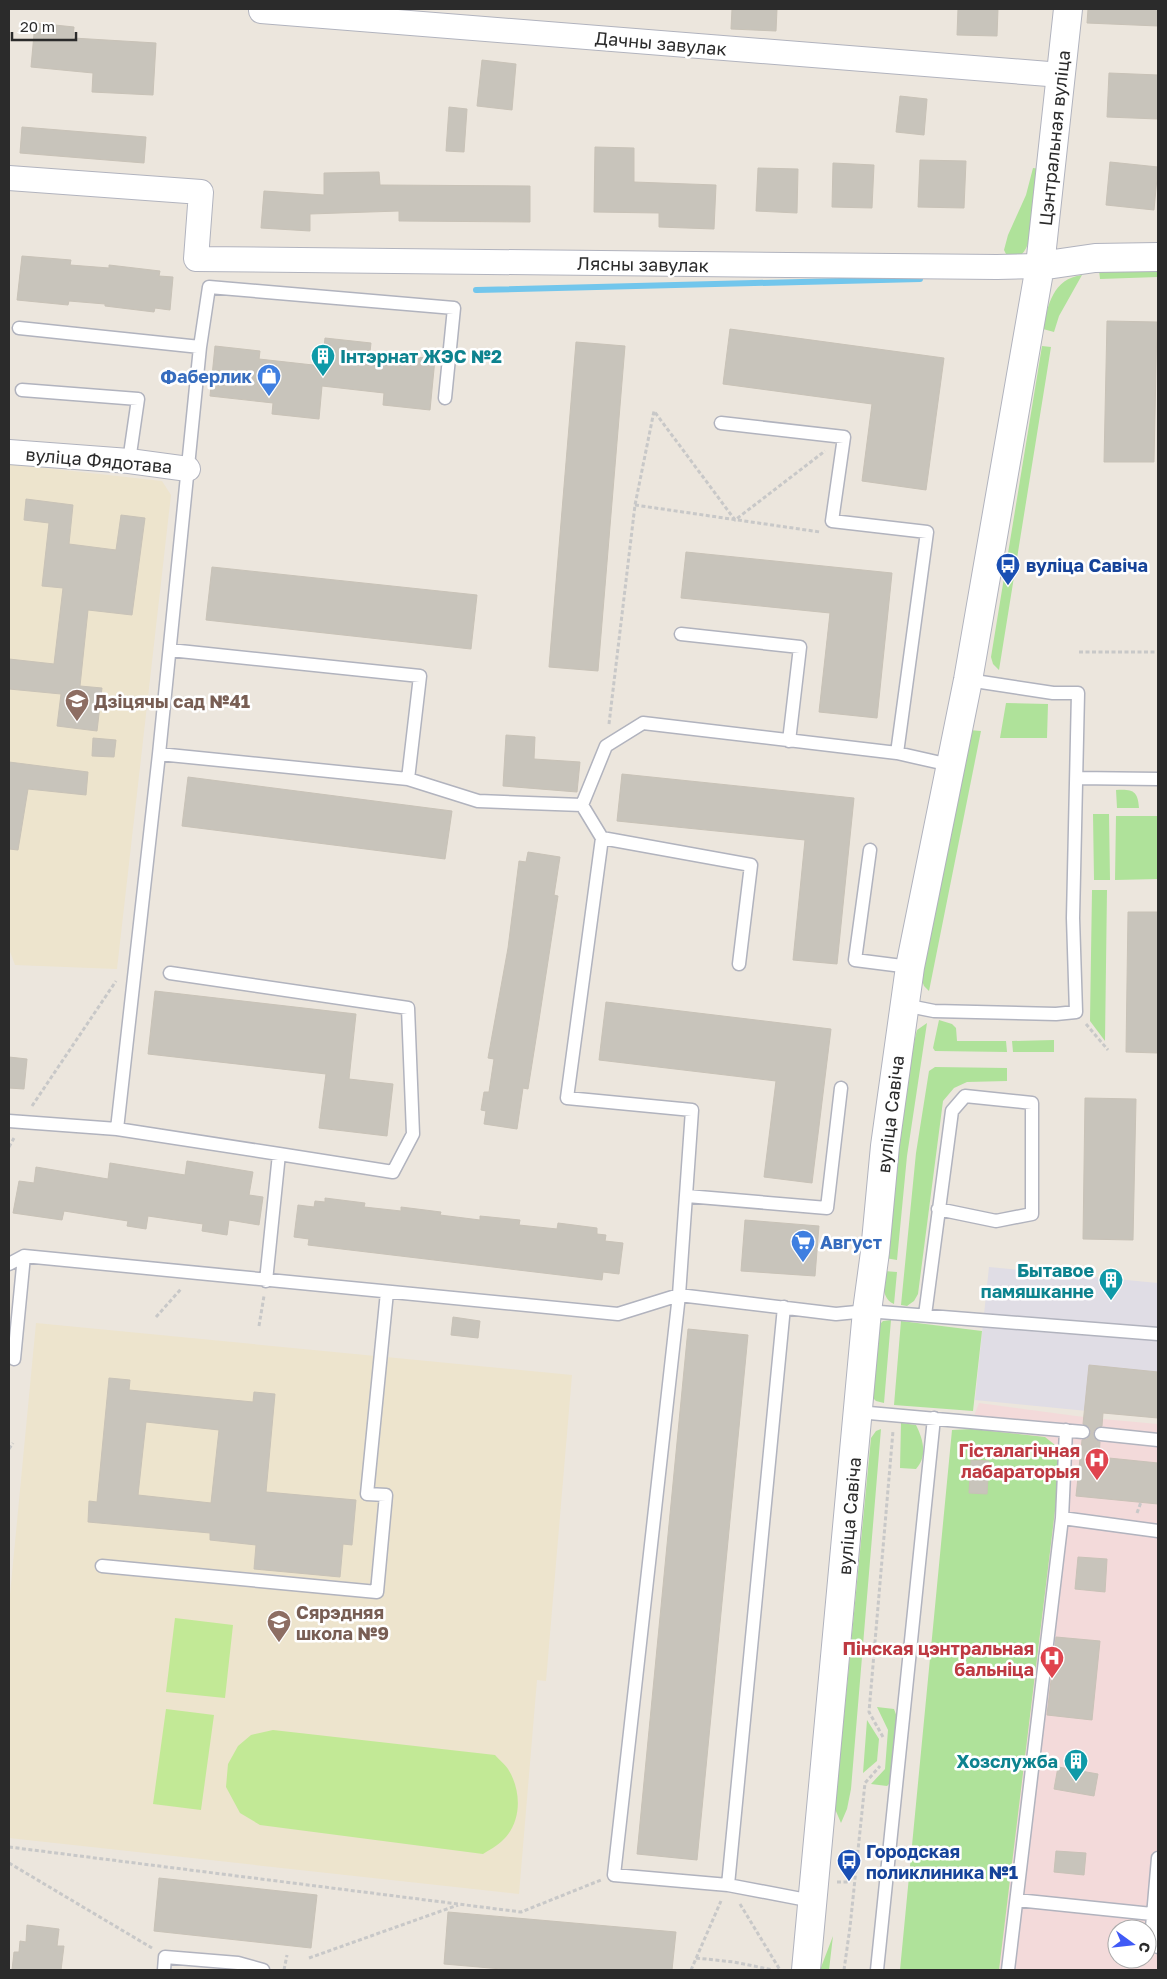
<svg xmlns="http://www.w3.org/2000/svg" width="1167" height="1979" font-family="'Golos Text',sans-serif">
  <rect width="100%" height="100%" fill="#ece6dd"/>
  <path fill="#e0dde5" d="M989,1267L1158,1283V1418L975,1400Z"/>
  <path fill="#ede4cd" d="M9,464L162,481L171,495L117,969L15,965L9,949Z
    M36,1323L572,1375L546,1681L537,1680L519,1894L9,1838V1605Z"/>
  <path fill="#f3dada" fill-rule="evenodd" d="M979,1403L1091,1418L1158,1424V1970H916L972,1421ZM1117,1929H1147V1959H1117Z"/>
  <path fill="#afe29a" d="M1033,168L1041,169C1038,186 1034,244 1022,254C1018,257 1012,256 1007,256L1004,250L1008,235L1026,195Z
    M1158,269V277L1100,279L1099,270Z
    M1082,275L1059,316L1054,332L1043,329C1048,304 1053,279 1082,275Z
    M1042,346L1051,347L999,670L993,664L991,657Z
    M1006,703L1048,704L1047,738H1000Z
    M969,730L981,731L929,991L924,986L921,978Z
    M1116,790C1133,789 1138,791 1139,808H1117Z
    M1093,814H1109L1110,880H1094Z
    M1116,816H1158V879L1115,880Z
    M1092,890H1107L1105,1041L1090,1021Z
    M939,1020L952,1024L956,1028L957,1041H1006L1007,1052L935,1051L933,1048Z
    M927,1023L907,1156L897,1260L885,1258L901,1116L915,1038L917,1030Z
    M1054,1040V1052H1013L1012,1041Z
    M935,1067L1007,1068V1081L967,1082L954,1088L943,1101L918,1294L914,1301L907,1306L901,1305L916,1153L929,1071Z
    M884,1271L897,1272L894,1304C882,1299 882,1282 884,1271Z
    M891,1320L884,1403L876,1401L871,1396L877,1327L883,1321Z
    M901,1321L982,1331L973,1411L894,1405Z
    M901,1423L916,1425C923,1439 928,1456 916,1469L900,1468Z
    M881,1429L851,1789L847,1809L841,1823L835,1809L871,1438L876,1431Z
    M972,1429L1045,1437L1055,1445L1059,1478L999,1970H900L952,1430Z
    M877,1707L894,1709L898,1720L893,1780L887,1786L871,1784L885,1769L888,1730Z
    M867,1720L879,1739L877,1761L863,1773Z
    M833,1936L829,1970H820Z"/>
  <path fill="#c2e996" d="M175,1618L233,1625L225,1698L166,1692Z
    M166,1709L214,1715L201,1810L153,1804Z
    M273,1730L495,1755C499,1760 505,1764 508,1769C522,1791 522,1823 502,1841C497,1846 489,1850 483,1854L260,1825L240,1813L226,1787L228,1764L238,1746L251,1735Z"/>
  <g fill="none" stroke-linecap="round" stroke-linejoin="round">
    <path stroke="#72c6ec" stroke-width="6" d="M476,290L920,279"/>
  </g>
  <path fill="#c8c4bb" stroke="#c8c2b7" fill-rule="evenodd" d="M732,9H777L776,31L731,29Z
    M958,9H998L997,36L957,35Z
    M1088,9H1158V26L1087,23Z
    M35,23L74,27L73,38L156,43L153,95L92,92L93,73L31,67Z
    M482,60L516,64L512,110L477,106Z
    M1109,73L1158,75V119L1107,117Z
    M900,96L927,99L924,135L896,132Z
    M449,107L467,109L464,152L446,151Z
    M22,127L146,137L144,163L20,153Z
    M595,147L634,148V182L716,185L714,229L659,227V213L594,212Z
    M920,160L966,161L964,208L918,207Z
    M1110,162L1158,167L1154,210L1106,205Z
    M833,163L874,165L872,208L832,207Z
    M758,168L798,169L797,213L756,211Z
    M379,172L380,185L530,186V222L399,221V211L310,214V231L261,228L264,191L324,195V173Z
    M22,256L71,260L70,265L109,268V265L160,271L159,276L173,277L170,310L155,308L154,312L105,306V304L69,301L68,305L17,300Z
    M1107,321L1157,322L1154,462H1104Z
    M730,329L944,358L926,490L862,481L872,404L723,384Z
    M325,338L371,343L370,352L435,359L430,410L383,405L384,393L322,386L319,419L272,414L273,403L210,396L215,346L260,351L259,359L322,366Z
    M576,342L625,346L598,671L549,667Z
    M26,499L73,505L69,544L116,550L121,515L145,518L132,615L88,610L80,686L102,688L97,731L57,726L61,694L9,689V659L54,664L63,588L42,586L49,523L24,520Z
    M686,552L892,573L877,718L819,712L830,613L681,598Z
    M212,567L477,595L471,649L206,620Z
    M506,735L535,737L534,759L580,762L577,792L503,786Z
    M93,738L116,740L114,757L92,756Z
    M9,762L88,772L86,795L28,789L18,850L9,849Z
    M622,774L854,798L837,964L793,960L805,840L617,821Z
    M188,777L452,811L445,859L182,826Z
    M528,852L560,857L554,895L558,896L539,1020L528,1089L523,1088L517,1129L484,1124L486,1111L481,1110L484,1092H489L494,1059L488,1058L508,948L519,861L526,862Z
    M1128,912H1158V1053L1126,1052Z
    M155,991L356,1014L349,1079L393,1084L387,1136L319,1128L326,1074L148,1054Z
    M606,1002L831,1029L812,1183L764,1177L776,1081L599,1060Z
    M9,1057L27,1059L24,1089L9,1088Z
    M1085,1098L1136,1099L1133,1240L1083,1239Z
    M187,1161L253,1172L249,1195L263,1197L259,1225L229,1220L227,1235L202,1231L203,1224L148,1216L146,1229L127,1226L128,1221L64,1211L62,1220L13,1213L19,1181L34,1183L36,1167L108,1179L110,1163L185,1175Z
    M325,1198L365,1203L364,1207L401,1211V1207L441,1212L440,1215L480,1220V1216L520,1220L519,1225L557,1229L558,1223L597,1228V1234L606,1235L605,1241L623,1243L619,1274L603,1272L602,1280L308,1245L309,1239L294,1237L298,1205L314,1207L315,1201L325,1202Z
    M745,1220L819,1226L815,1276L741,1271Z
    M453,1317L480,1321L478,1338L451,1335Z
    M688,1329L748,1335L697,1860L637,1854Z
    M1089,1365L1158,1372V1418L1103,1413L1102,1426L1095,1429L1093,1434L1096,1440L1100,1442L1099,1457L1158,1463V1504L1076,1496L1082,1440L1087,1439L1091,1433L1090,1428L1083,1424Z
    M109,1378L130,1380L129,1390L253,1402L254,1392L275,1394L266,1492L356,1500L352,1545L343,1544L340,1577L254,1569L256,1545L210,1540V1533L88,1522L89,1501L97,1502ZM146,1422L219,1430L211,1503L138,1495Z
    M971,1460L989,1461L987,1494L969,1493Z
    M1078,1557L1107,1559L1105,1592L1075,1589Z
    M1056,1637L1100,1641L1092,1720L1047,1715Z
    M1058,1767L1098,1774L1094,1796L1054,1789Z
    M1056,1851L1086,1853L1084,1875L1054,1872Z
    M159,1878L317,1895L311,1948L154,1931Z
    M448,1912L676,1932L672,1970H513L444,1964Z
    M27,1925L59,1929L57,1946H64L61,1970H12L14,1952H19L20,1941L26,1942Z"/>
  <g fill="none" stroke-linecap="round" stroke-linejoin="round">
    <defs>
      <path id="lane" d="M19,328L200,347
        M22,390L138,399L129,461
        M721,423L844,437L832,521L927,532L897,753
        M681,634L800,647L789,741
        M159,754L408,779L420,676L170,650
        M1076,778L1158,779
        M408,779L478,801L582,805
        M602,838L567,1098L692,1110L679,1295L614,1875L728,1885L784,1307
        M870,850L855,960L910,967
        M739,964L751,865L602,838L582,805L606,746L643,723L897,753L950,765
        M170,973L408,1008L413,1134L393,1172L279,1154
        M904,1005L934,1011L1056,1014L1076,1012L1073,918L1078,693H1053L968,680
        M9,1121L117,1129
        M687,1196L827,1208L841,1088
        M9,1264L24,1256L618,1314L679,1295L836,1314L867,1311L1158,1334
        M266,1281L279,1154L117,1129L159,754L200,347L209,287L454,308L445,398
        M925,1315L952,1111L965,1096L1032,1103V1214L996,1221L938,1209
        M14,1359L24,1256
        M858,1412L1083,1432
        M1101,1434L1158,1440
        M1062,1518L1158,1531
        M102,1566L377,1592L386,1495L367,1494L387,1292
        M1158,1858L1151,1939L1158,1947
        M728,1885L812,1901
        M1017,1900L1152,1914
        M164,1970L165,1957L238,1963L263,1970
        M877,1970L934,1418
        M1008,1970L1062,1518L1066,1430"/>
      <path id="street" d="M261,11L1061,75
        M9,178L201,192L196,259L997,267L1040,266
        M9,452L129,461L188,469"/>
      <path id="secondary" d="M1040,266L1095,258L1158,257
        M806,1970L867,1311L875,1252L885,1146L910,967L968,680L1040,266L1068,9"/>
    </defs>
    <use href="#lane" stroke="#b1b3be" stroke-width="15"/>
    <use href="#street" stroke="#b1b3be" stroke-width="26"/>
    <use href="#secondary" stroke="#b1b3be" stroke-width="30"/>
    <path stroke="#c8c8c8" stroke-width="3" stroke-dasharray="4 2.5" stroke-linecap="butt" d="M635,505L820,532
      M1079,652H1158
      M609,724L635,505L654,411L735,520L825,451
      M1086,1024L1108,1050
      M32,1106L116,981
      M9,1147L14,1138
      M156,1317L181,1289
      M259,1326L264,1296
      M9,1449L13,1443
      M1137,1513L1141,1502
      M883,1737L869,1712L893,1431
      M9,1847L521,1912L601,1880
      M9,1863L152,1948
      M837,1882H849
      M740,1904L780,1970
      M309,1958L458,1905
      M696,1958L734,1962L773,1970
      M284,1970L287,1955
      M691,1970L721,1901
      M844,1970L850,1927L865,1783L880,1766"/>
    <use href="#lane" stroke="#fff" stroke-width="12"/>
    <use href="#street" stroke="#fff" stroke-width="24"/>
    <use href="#secondary" stroke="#fff" stroke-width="28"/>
  </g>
  <defs>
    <symbol id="building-pin" viewBox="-11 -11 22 30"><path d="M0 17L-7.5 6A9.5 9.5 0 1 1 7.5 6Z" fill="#0f9aa8" stroke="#fff"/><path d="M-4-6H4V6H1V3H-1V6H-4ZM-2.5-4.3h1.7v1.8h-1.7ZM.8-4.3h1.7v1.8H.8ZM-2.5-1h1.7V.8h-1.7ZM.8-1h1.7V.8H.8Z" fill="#fff"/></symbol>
    <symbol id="shop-pin" viewBox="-11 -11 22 30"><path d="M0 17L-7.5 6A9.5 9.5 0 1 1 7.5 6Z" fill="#3f7fe0" stroke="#fff"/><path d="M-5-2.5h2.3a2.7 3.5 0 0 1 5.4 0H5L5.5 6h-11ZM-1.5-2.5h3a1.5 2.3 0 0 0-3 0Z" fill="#fff"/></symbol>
    <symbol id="bus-pin" viewBox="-11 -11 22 30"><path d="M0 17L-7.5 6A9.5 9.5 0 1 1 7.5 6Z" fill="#1a4fb4" stroke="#fff"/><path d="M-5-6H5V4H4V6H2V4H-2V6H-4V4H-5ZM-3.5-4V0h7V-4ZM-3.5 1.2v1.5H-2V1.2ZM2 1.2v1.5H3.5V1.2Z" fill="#fff"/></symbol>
    <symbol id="school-pin" viewBox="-11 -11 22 30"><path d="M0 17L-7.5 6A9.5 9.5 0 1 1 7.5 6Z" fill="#8d6e63" stroke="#fff"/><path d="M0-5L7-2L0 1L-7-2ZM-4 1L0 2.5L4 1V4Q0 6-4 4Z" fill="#fff"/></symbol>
    <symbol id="supermarket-pin" viewBox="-11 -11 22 30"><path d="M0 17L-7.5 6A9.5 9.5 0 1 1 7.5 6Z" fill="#3f7fe0" stroke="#fff"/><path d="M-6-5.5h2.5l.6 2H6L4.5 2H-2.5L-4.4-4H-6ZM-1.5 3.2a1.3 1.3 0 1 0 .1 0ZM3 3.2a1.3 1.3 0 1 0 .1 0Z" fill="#fff"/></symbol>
    <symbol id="hospital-pin" viewBox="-11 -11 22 30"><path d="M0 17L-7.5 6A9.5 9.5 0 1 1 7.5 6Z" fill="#e0444e" stroke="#fff"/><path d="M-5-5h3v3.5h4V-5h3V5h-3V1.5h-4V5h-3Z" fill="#fff"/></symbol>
  </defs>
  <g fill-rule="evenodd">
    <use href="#building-pin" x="309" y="342" width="28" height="38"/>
    <use href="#shop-pin" x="255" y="362" width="28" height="38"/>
    <use href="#bus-pin" x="994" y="551" width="28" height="38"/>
    <use href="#school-pin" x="63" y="687" width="28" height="38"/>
    <use href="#supermarket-pin" x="789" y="1228" width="28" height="38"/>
    <use href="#building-pin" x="1097" y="1266" width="28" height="38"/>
    <use href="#hospital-pin" x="1083" y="1446" width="28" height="38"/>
    <use href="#school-pin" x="265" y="1608" width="28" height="38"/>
    <use href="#hospital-pin" x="1038" y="1644" width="28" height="38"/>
    <use href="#building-pin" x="1062" y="1747" width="28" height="38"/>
    <use href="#bus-pin" x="835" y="1847" width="28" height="38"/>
  </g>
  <g text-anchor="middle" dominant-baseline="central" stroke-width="5" stroke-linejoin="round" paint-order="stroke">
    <g font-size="18" fill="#2b2b2b" stroke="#fff">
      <text transform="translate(661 43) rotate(5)">Дачны завулак</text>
      <text transform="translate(1054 138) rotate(-84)">Цэнтральная вуліца</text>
      <text transform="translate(643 264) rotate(1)">Лясны завулак</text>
      <text transform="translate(99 460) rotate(5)">вуліца Фядотава</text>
      <text transform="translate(890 1114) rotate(-83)">вуліца Савіча</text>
      <text transform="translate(849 1516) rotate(-85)">вуліца Савіча</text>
    </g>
    <g font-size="18" font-weight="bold" fill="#0d838f" stroke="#fff" text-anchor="end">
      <text x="340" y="356" text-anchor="start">Інтэрнат ЖЭС №2</text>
      <text x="1094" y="1270">Бытавое<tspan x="1094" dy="21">памяшканне</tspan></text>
      <text x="1058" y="1761">Хозслужба</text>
    </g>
    <g font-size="18" font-weight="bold" fill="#366cbe" stroke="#fff" text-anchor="end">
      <text x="252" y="376">Фаберлик</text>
      <text x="820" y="1242" text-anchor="start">Август</text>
    </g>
    <g font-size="18" font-weight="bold" fill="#164399" stroke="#fff" text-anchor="start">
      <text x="1026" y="565">вуліца Савіча</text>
      <text x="866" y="1851">Городская<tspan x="866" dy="21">поликлиника №1</tspan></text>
    </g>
    <g font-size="18" font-weight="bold" fill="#785e54" stroke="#fff" text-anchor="start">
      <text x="94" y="701">Дзіцячы сад №41</text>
      <text x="296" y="1612">Сярэдняя<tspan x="296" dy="21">школа №9</tspan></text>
    </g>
    <g font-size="18" font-weight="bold" fill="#be3a42" stroke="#fff" text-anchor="end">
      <text x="1080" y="1450">Гісталагічная<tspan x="1080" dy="21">лабараторыя</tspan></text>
      <text x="1034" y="1648">Пінская цэнтральная<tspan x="1034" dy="21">бальніца</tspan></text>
    </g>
  </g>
  <rect width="1167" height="1979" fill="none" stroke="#2b2b2b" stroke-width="20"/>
  <g transform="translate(1132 1944) rotate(105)"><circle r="24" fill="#ffffff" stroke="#aaaaaa"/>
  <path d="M0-4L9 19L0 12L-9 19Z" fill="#405af6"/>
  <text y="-8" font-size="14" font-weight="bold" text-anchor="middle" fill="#2b2b2b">С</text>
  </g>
  <path d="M12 32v8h64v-8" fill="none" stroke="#2b2b2b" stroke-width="2.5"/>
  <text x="20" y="32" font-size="15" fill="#2b2b2b" stroke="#ffffff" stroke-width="4" paint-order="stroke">20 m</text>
</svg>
